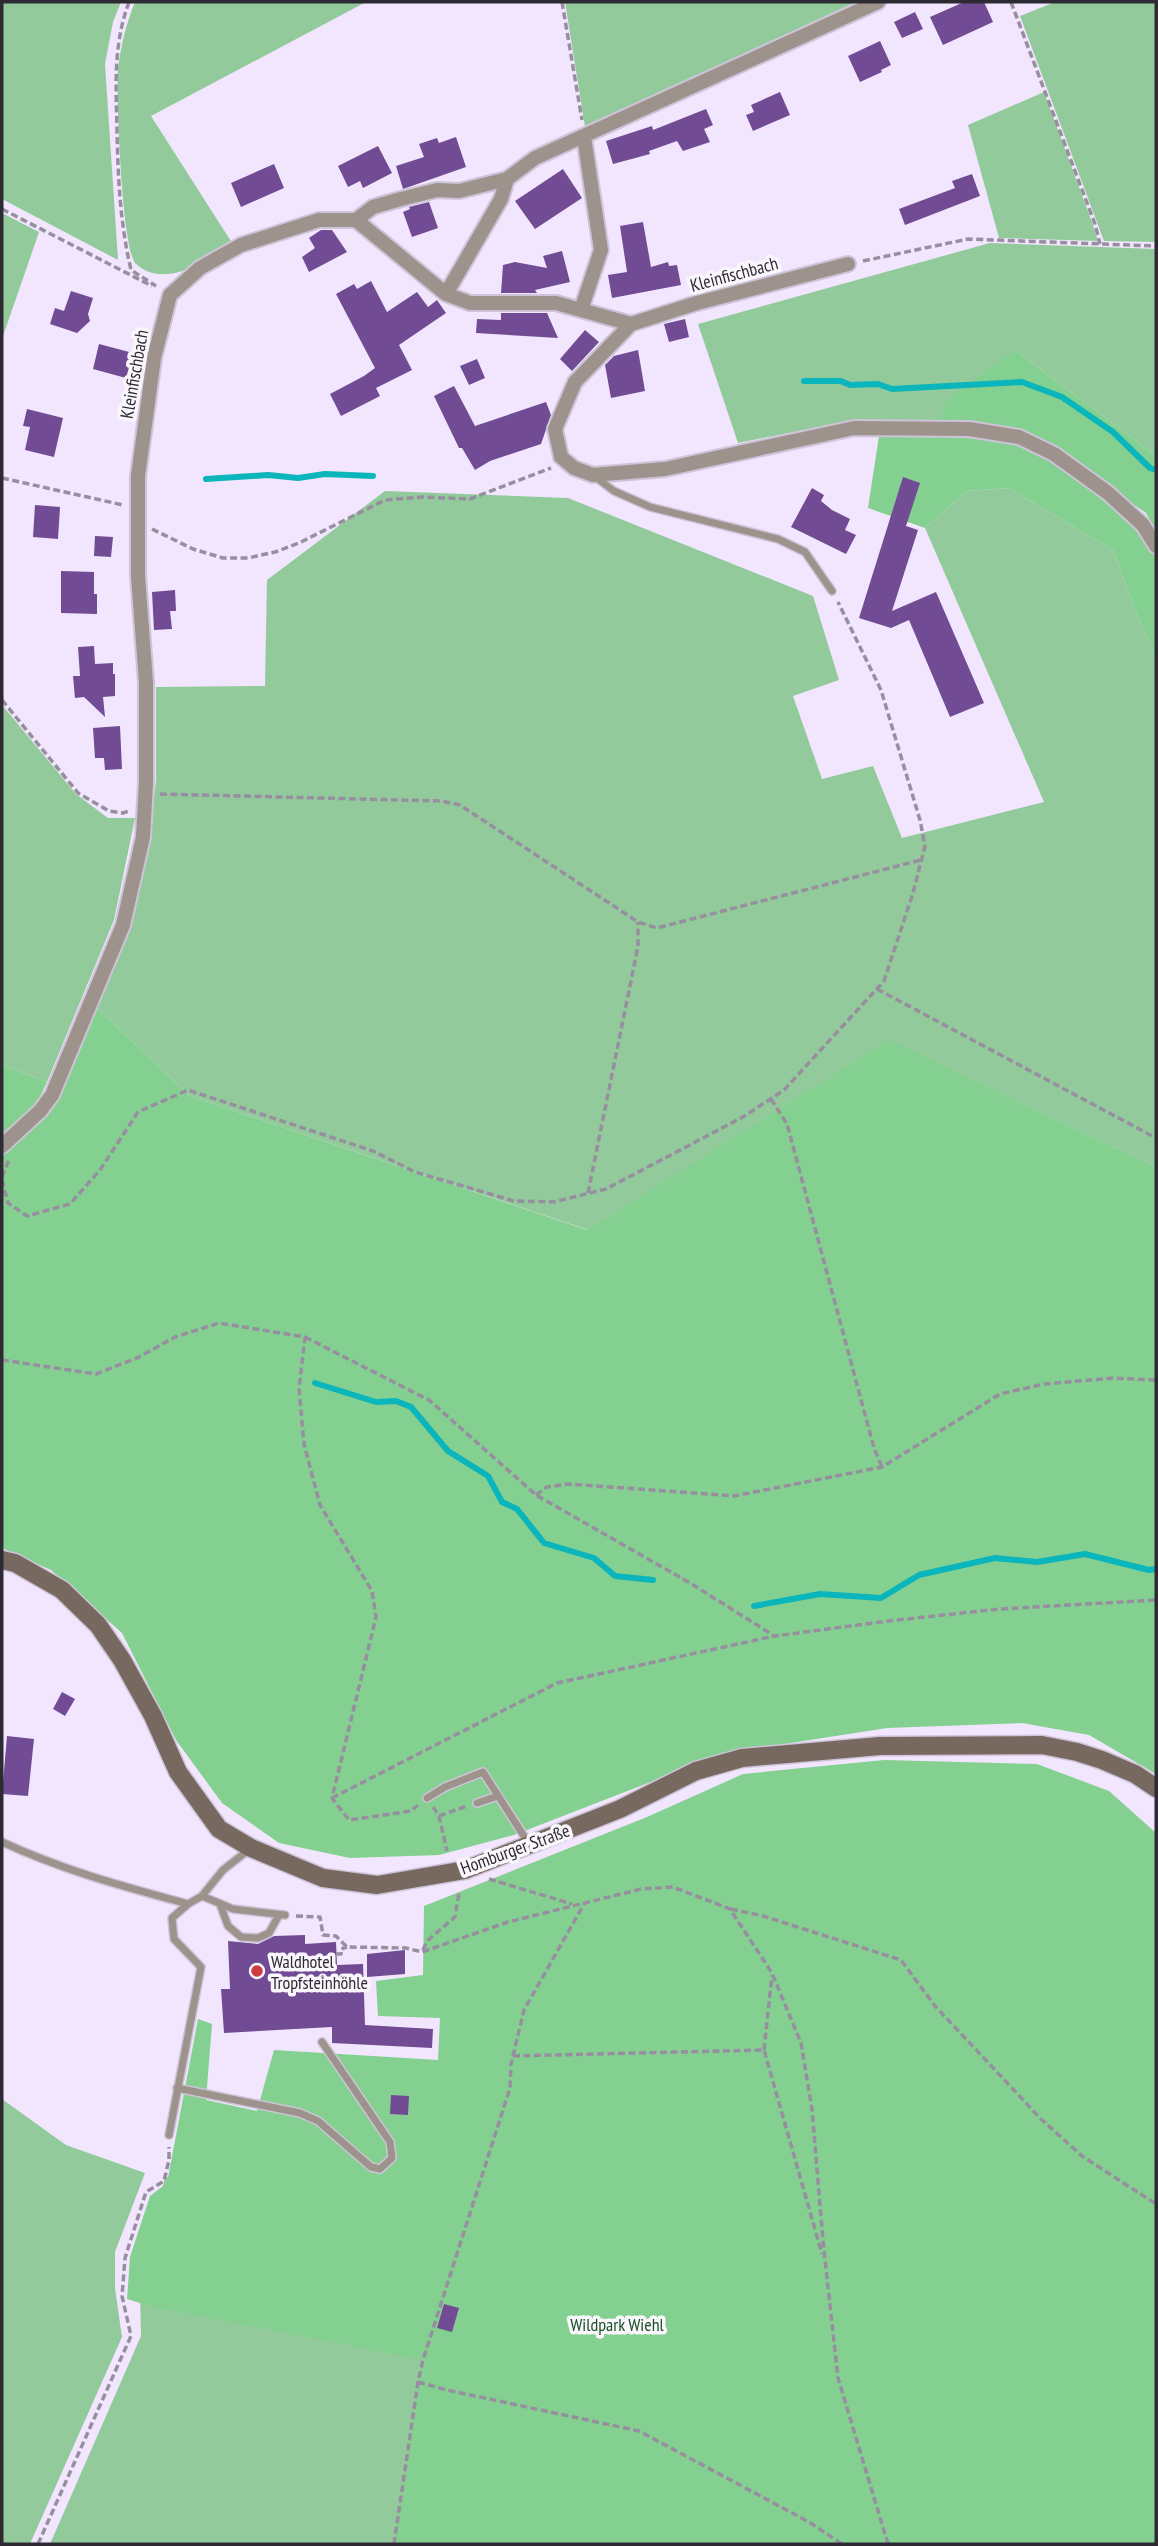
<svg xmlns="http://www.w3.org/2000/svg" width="1158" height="2546" font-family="'PT Sans Narrow',sans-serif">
  <rect width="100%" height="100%" fill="#f1e6fe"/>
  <path fill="#93ca9b" d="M2,2H121L113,22L105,64L118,260L2,199Z
    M135,2H366L151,116L234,246C207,260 165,290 136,264C122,252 116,94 118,69C121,45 126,24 135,2Z
    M565,2H856L585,127Z
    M1055,2H1156V242L1104,241L1020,16Z
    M1044,92L1093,225L1098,241L999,238L968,125Z
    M2,213L39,232L2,339Z
    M990,243L1156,249V456L1015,350L938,423L882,421L814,428L738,443L698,324Z
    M1009,488L1113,550L1139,620L1156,655V1167L889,1041L588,1230L190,1096L97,1008L130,926L149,836L156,781V687L265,686L267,580L385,491L568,498L813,596L839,680L793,696L822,779L873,766L902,838L1044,802L925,528L967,491Z
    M2,705L76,794L108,818H135L114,920L47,1082L2,1065Z
    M2,2099L66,2145L145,2173L115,2252V2288L122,2337L30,2544H2Z
    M165,2177L453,2178L890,2544H50L141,2336L140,2291Z"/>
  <path fill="#84d090" d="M1015,350L1156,456V531L1146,513L1065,457L1023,435L938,423L948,399Z
    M952,435L996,438L1032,449L1072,476L1144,532L1156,557V655L1139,620L1113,550L1009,488L967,491L925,528L868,508L879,436Z
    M97,1008L190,1096L587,1230L889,1040L1156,1167V1774L1089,1735L1022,1723L887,1728L746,1750L692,1766L514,1835L439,1855L350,1858L279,1843L222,1803L176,1740L122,1633L51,1570L2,1548V1154L24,1137L61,1095Z
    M2,1065L47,1082L36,1105L2,1137Z
    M884,1760L1037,1764L1109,1791L1156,1833V2544H394L423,2360L153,2307L127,2299L130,2257L150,2196L167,2183L198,2019L212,2024L206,2100L257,2111L274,2050L438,2060L440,2018L378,2016L376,1981L423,1975L424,1906L647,1817L743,1774Z"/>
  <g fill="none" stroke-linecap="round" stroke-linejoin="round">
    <path stroke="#0bb5bc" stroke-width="6" d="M804,381H841L850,385L878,384L892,389L1022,382L1062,397L1113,432L1150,468L1156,470
      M206,479L268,475L298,478L325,474L373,476
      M315,1383L376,1402L396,1401L411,1407L448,1451L488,1476L502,1502L517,1509L544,1543L594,1558L615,1576L653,1580
      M754,1606L820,1594L881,1598L919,1575L995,1558L1037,1562L1085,1554L1149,1570L1156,1569"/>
  </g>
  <path fill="#714b93" d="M964,2H984L993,22L943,45L930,17Z
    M915,12L923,29L902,38L894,22Z
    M880,41L891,65L881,70L882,72L860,82L848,56Z
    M780,92L790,115L753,131L746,115L754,112L751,105Z
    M706,109L713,125L704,129L710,142L683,151L677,141L649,151L650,154L613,164L606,141L652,126L653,130Z
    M456,137L466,167L403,189L396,166L424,157L419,144L437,138L439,143Z
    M378,146L392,173L363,188L360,181L348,187L338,166Z
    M274,164L284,188L241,207L231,183Z
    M563,169L582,198L535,229L515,201Z
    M972,174L980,196L905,225L899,209L955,188L952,181Z
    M429,202L438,228L412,237L403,212L410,209L409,207Z
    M643,222L651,267L668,262L669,266L677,265L681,285L612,298L608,275L627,272L620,226Z
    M321,230H332L347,252L309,272L302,257L315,248L309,238Z
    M562,251L570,282L535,290L537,293H501L503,265L515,262L547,268L543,256Z
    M371,281L387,312L417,292L428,307L437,300L446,313L399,345L412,370L376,388L380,396L341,416L330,394L364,376L375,368L336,294L354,284L357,289Z
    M71,291L93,298L88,314L90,321L77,333L50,324L55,308L64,311Z
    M501,313H547L558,338L476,333L477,319L501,320Z
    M685,319L689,337L669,342L664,324Z
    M585,330L599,342L572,371L560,359Z
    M99,344L133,353L126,378L93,369Z
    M638,350L645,391L611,398L605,365L614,356Z
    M477,359L485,378L469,385L460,366Z
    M454,386L475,426L546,402L551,415L541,444L490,461L475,470L462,448H459L434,396Z
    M27,409L63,418L54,457L25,450L30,427L23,426Z
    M903,477L920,483L906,526L918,530L892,611L936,592L984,703L950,717L909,620L891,628L859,618Z
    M812,488L824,495L821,501L832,510L850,519L845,530L856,535L846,554L791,527Z
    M35,505L60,507L58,539L33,537Z
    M95,536L113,537L111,557L94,556Z
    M61,571L94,572V594H97V614L61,613Z
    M175,590L176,611H170L172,629L154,630L152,592Z
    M94,646L95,664L113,663V674H115V696L103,697L105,717L84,697L75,698L73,676H80L78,647Z
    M120,726L122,769L105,770L104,758H95L93,728Z
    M62,1692L75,1699L65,1716L53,1709Z
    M7,1736L34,1739L28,1796L2,1794Z
    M305,1935V1944L336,1942L337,1965L363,1964L365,2025L433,2029L432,2048L332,2043V2027L224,2033L221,1989H230L228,1941L258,1944L274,1936Z
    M405,1950V1974L367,1977V1954Z
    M391,2095L409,2096L408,2115L390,2114Z
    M444,2304L459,2308L452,2332L437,2328Z"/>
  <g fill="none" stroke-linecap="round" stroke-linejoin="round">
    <defs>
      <path id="lane" d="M594,476L614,491L650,507L778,539L805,552L832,591
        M427,1798L445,1787L483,1772L529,1844
        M477,1803L498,1796
        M2,1842C65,1871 122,1886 188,1904
        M202,1896L233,1909L285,1915
        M220,1904L228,1926L241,1937L258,1938L269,1933L279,1915
        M177,2088L300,2113L318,2121L371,2167L380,2169L392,2158L390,2142L322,2042
        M169,2135L201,1967L174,1939L172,1918L188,1904L202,1896L223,1870L251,1848"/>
      <path id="street" d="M356,220L373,207L401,199L437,190L459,191L507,179L535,158L878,2
        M446,294L501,199L507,179
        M581,310L601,250L584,137
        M631,324L697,303L848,264
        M2,1146L40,1111L52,1095L123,925L143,837L146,783V682L138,576V476L154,358L170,295L200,268L241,245L319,220H356L446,294L470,303H556L631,324L575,382L555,429L561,457L574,468L593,475L665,469L854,428L969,429L1019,437L1054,454L1108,493L1143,525L1156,546"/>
      <path id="secondary" d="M2,1560L15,1563L62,1590L98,1625L122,1660L153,1716L178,1772L219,1829L251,1848L323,1878L377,1885L465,1870L620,1809L696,1771L742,1758L880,1746L1042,1745L1077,1752L1102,1760L1135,1774L1156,1788"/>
    </defs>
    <use href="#lane" stroke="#cec4d9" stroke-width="10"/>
    <use href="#street" stroke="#cec4d9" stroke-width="18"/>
    <use href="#secondary" stroke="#cec4d9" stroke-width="21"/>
    <path stroke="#978fa0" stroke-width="3.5" stroke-dasharray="7 3.5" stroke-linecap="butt" d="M129,2C113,45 116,85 117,130C118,178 120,223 131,270L156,286
      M562,2L582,120
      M1011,2L1095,224L1100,244
      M2,209L152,286
      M863,261L968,239L1156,246
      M2,478L123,505
      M152,529L193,549L223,558H248L275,552L299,543L385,500L422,497L470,499L551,468
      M2,700L78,793L109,811L123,813L129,811
      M160,794L441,801L460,805L638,922L657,928L921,860
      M877,989L1156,1138
      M771,1099L787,1124L874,1448L882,1467
      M2,1177L9,1160
      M2,1180L8,1203L27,1216L70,1204L100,1170L138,1112L188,1090L373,1151L415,1172L514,1201L554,1202L606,1189L743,1117L784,1090L884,981L913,893L925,846L920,820L881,690L838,602
      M588,1193L638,946V922
      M305,1337L429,1400L536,1495L690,1583L773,1635
      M2,1360L96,1374L139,1357L175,1337L219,1323L305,1337L299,1389L304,1444L320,1505L372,1591L376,1617L332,1798L349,1820L411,1811L418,1805
      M536,1495L547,1487L568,1484L734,1496L882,1467L1000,1394L1044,1384L1114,1378L1156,1380
      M332,1798L557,1683L775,1636L888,1621L1000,1609L1156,1600
      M433,1807L439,1816L447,1851
      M439,1816L467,1806
      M489,1879L572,1904
      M731,1909L763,1916L901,1960L935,2006L1041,2119L1082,2156L1156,2204
      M296,1916L320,1917L323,1935L336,1936L347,1947L406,1948L422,1952L508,1922L641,1889L673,1887L730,1909L772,1973L801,2043L812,2109L823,2241L838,2378L888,2544
      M423,1950L427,1941L455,1917L459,1893
      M336,1954H341V1949L347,1947
      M764,2050L772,1975
      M513,2056L764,2050L822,2254
      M418,2382L447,2390L639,2431L809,2522L842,2544
      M38,2544L131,2336L122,2296L125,2258L146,2192L164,2181L169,2160V2147
      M394,2544L418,2382L423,2360L510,2088L511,2064L524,2010L584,1904"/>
    <use href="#lane" stroke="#9d938c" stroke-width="7"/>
    <use href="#street" stroke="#9d938c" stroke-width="14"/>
    <use href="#secondary" stroke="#77695f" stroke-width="18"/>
  </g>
  <circle fill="#cc3c43" stroke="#faf7fc" stroke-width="2.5" cx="257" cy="1971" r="7"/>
  <g text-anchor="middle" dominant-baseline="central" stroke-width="7" stroke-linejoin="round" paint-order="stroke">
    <g font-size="18" fill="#2e2a33" stroke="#faf7fc">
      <text transform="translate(734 274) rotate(-15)">Kleinfischbach</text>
      <text transform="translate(134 374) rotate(-80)">Kleinfischbach</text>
      <text transform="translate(515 1849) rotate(-20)">Homburger Straße</text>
    </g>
    <g font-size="18" fill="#2e2a33" stroke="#faf7fc" text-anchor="start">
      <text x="271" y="1961">Waldhotel<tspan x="271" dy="21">Tropfsteinhöhle</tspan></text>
    </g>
    <g font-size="18" fill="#1b5027" stroke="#faf7fc">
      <text x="617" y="2324">Wildpark Wiehl</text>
    </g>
  </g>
  <rect width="1158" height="2546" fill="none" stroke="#2e2a33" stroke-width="7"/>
</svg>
